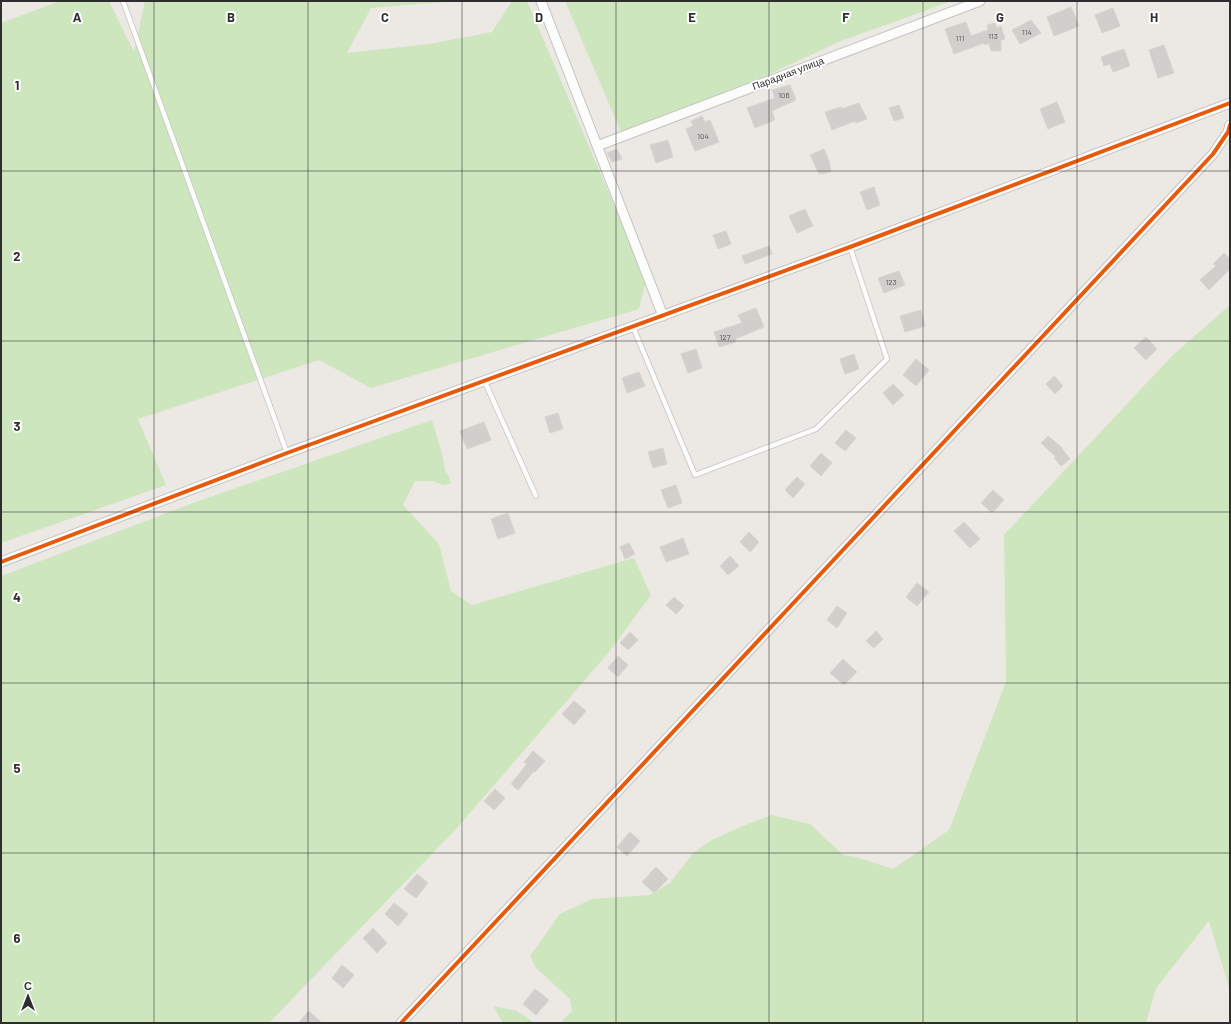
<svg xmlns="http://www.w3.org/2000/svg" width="1231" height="1024" font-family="Barlow,sans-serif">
  <rect width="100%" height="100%" fill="#ece8e4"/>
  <path fill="#cee6be" d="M60,1H109L134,52L145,1H458L371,8L347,53L429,44L492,32L512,1H527L646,280L639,309L371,388L319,360L138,419L166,485L1,543V23Z
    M565,1H952L841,41L625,141Z
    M1230,305V991L1209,921L1156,988L1146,1023H560L572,1011L570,999L536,968L530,956L560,914L592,899L650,895L670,883L693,853L710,841L738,828L771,815L810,824L843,855L856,857L893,869L949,830L1006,682L1004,535L1172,356Z
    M432,420L443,457L445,471L449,477L451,484L444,485L432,481H415L403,505L439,544L451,591L472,605L634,558L651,595L609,652L457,828L269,1023H1V576L193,503Z
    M493,1006L517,1011L535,1023H503Z"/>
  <path fill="#d1cecb" stroke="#d7d4d0" d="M1071,7L1079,26L1054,36L1047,17Z
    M1113,8L1120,26L1102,33L1095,15Z
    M1031,20L1041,33L1020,44L1012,30Z
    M966,22L971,36L988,30L987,25L995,23L997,28L1001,26L1005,39L1001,40V51H991L989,43L985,45L984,43L954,54L945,29Z
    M1164,45L1174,73L1158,78L1149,50Z
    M1124,49L1130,66L1113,72L1110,64L1104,66L1101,57Z
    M790,85L796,100L772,111L775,120L755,128L747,108L775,98L772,90Z
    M1057,102L1065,122L1048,129L1040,109Z
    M859,103L867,119L856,123L855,121L832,130L825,112L841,107V109Z
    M899,105L904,118L894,121L889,108Z
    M702,116L705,122L710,120L719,142L695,151L686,129L693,126L691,121Z
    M668,140L673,157L656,163L650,145Z
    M617,149L622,159L612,162L607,153Z
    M824,149L829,161L831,172L819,174L810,155Z
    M874,187L880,205L867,210L860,192Z
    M805,209L813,226L797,233L789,216Z
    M726,231L731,244L718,249L713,235Z
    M769,246L772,254L745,264L742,256Z
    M1224,253L1230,259V269L1209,290L1200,280L1216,266L1213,264Z
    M899,271L905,285L884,293L878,278Z
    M756,308L764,327L735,339L736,342L719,347L714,332L742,323L738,315Z
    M921,310L925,326L905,332L900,316Z
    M1146,337L1157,349L1146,360L1134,348Z
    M696,349L702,368L688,373L681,354Z
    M854,354L859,369L845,374L840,359Z
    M916,359L929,370L916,386L903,375Z
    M639,372L645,386L627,393L622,378Z
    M1054,376L1063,386L1055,394L1046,384Z
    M893,384L904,395L893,405L883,393Z
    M558,413L563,429L550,433L545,417Z
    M484,422L491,440L467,449L460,431Z
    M846,430L856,438L845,451L835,443Z
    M1048,436L1060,446L1070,459L1061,466L1054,458L1056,457L1041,443Z
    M663,448L667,464L653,468L648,452Z
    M821,453L832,463L821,476L810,466Z
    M797,477L805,484L793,498L785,490Z
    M676,485L682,503L668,508L661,490Z
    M993,490L1004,500L992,513L981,503Z
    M508,513L515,533L498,539L491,519Z
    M964,522L980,539L970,548L954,531Z
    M749,532L759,542L750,552L740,542Z
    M683,538L689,554L666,562L660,547Z
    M629,543L635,554L625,559L620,547Z
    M730,556L739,566L728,575L720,566Z
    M917,583L929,592L917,606L906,597Z
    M674,597L684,606L676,614L666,605Z
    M837,606L847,613L837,628L827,620Z
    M876,631L883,639L874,648L866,641Z
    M630,632L638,640L628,650L620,643Z
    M618,656L628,665L618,677L608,668Z
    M843,659L857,672L844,685L830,673Z
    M574,701L586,711L574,725L562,714Z
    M533,751L545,761L535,772L534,771L518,790L511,784L527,764L524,762Z
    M495,789L505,798L494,810L484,801Z
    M630,832L640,841L627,856L617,847Z
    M656,867L668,879L654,893L642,882Z
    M417,874L428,883L416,898L404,889Z
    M394,903L408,914L398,926L385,914Z
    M373,928L387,943L377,953L363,938Z
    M342,965L354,975L343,988L332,978Z
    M535,989L549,1000L536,1015L523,1004Z
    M309,1011L322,1023H298Z"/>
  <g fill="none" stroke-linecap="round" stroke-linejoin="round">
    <defs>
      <path id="service" d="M123,1L287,453
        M633,327L695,475L816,429L887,359L850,247
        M484,380L536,496"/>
      <path id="minor" d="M541,1L663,316
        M597,146L980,1
        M1,562L287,453L850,247L1230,103
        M401,1023L1213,154L1228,132L1230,125"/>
    </defs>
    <use href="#service" stroke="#c5c4c5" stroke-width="6"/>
    <use href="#minor" stroke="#c5c4c5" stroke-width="11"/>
    <use href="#service" stroke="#fcfcfb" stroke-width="4.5"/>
    <use href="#minor" stroke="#fcfcfb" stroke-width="9"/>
    <defs>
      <path id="cycleway" d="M1,562L287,453L850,247L1230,103
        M401,1023L1213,154L1228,132L1230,125"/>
    </defs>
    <use href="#cycleway" stroke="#fff" stroke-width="6"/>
    <use href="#cycleway" stroke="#e8590c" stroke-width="4"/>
  </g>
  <path fill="none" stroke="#2e2e2e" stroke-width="1" stroke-opacity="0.55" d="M154,1V1023M308,1V1023M462,1V1023M616,1V1023M769,1V1023M923,1V1023M1077,1V1023M1,171H1230M1,341H1230M1,512H1230M1,683H1230M1,853H1230"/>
  <g text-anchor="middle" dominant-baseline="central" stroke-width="4" stroke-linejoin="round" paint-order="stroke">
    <g font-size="8" fill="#585857">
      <text x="1027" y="32">114</text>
      <text x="993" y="36">113</text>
      <text x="960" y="38">111</text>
      <text x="784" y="95">106</text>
      <text x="703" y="136">104</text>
      <text x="891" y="282">123</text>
      <text x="725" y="337">127</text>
    </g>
    <g font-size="10" fill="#2e2e2e" stroke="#fff">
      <text transform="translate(788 73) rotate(-21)">Парадная улица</text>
    </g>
  </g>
  <g font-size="13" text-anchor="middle" font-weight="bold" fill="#2e2e2e" stroke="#fff" stroke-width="4" stroke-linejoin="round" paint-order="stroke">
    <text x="77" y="22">A</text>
    <text x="231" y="22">B</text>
    <text x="385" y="22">C</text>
    <text x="539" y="22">D</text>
    <text x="692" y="22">E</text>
    <text x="846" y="22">F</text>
    <text x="1000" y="22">G</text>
    <text x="1154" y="22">H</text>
    <text x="17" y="90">1</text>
    <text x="17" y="261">2</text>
    <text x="17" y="431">3</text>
    <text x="17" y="602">4</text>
    <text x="17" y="773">5</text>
    <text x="17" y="943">6</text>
  </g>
  <rect width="1231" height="1024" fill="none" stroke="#2e2e2e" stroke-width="4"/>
  <g transform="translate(28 996)" stroke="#ffffff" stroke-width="3" paint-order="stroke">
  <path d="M0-3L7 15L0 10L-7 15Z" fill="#2e2e2e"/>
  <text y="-6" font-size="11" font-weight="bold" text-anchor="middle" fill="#2e2e2e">С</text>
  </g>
</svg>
